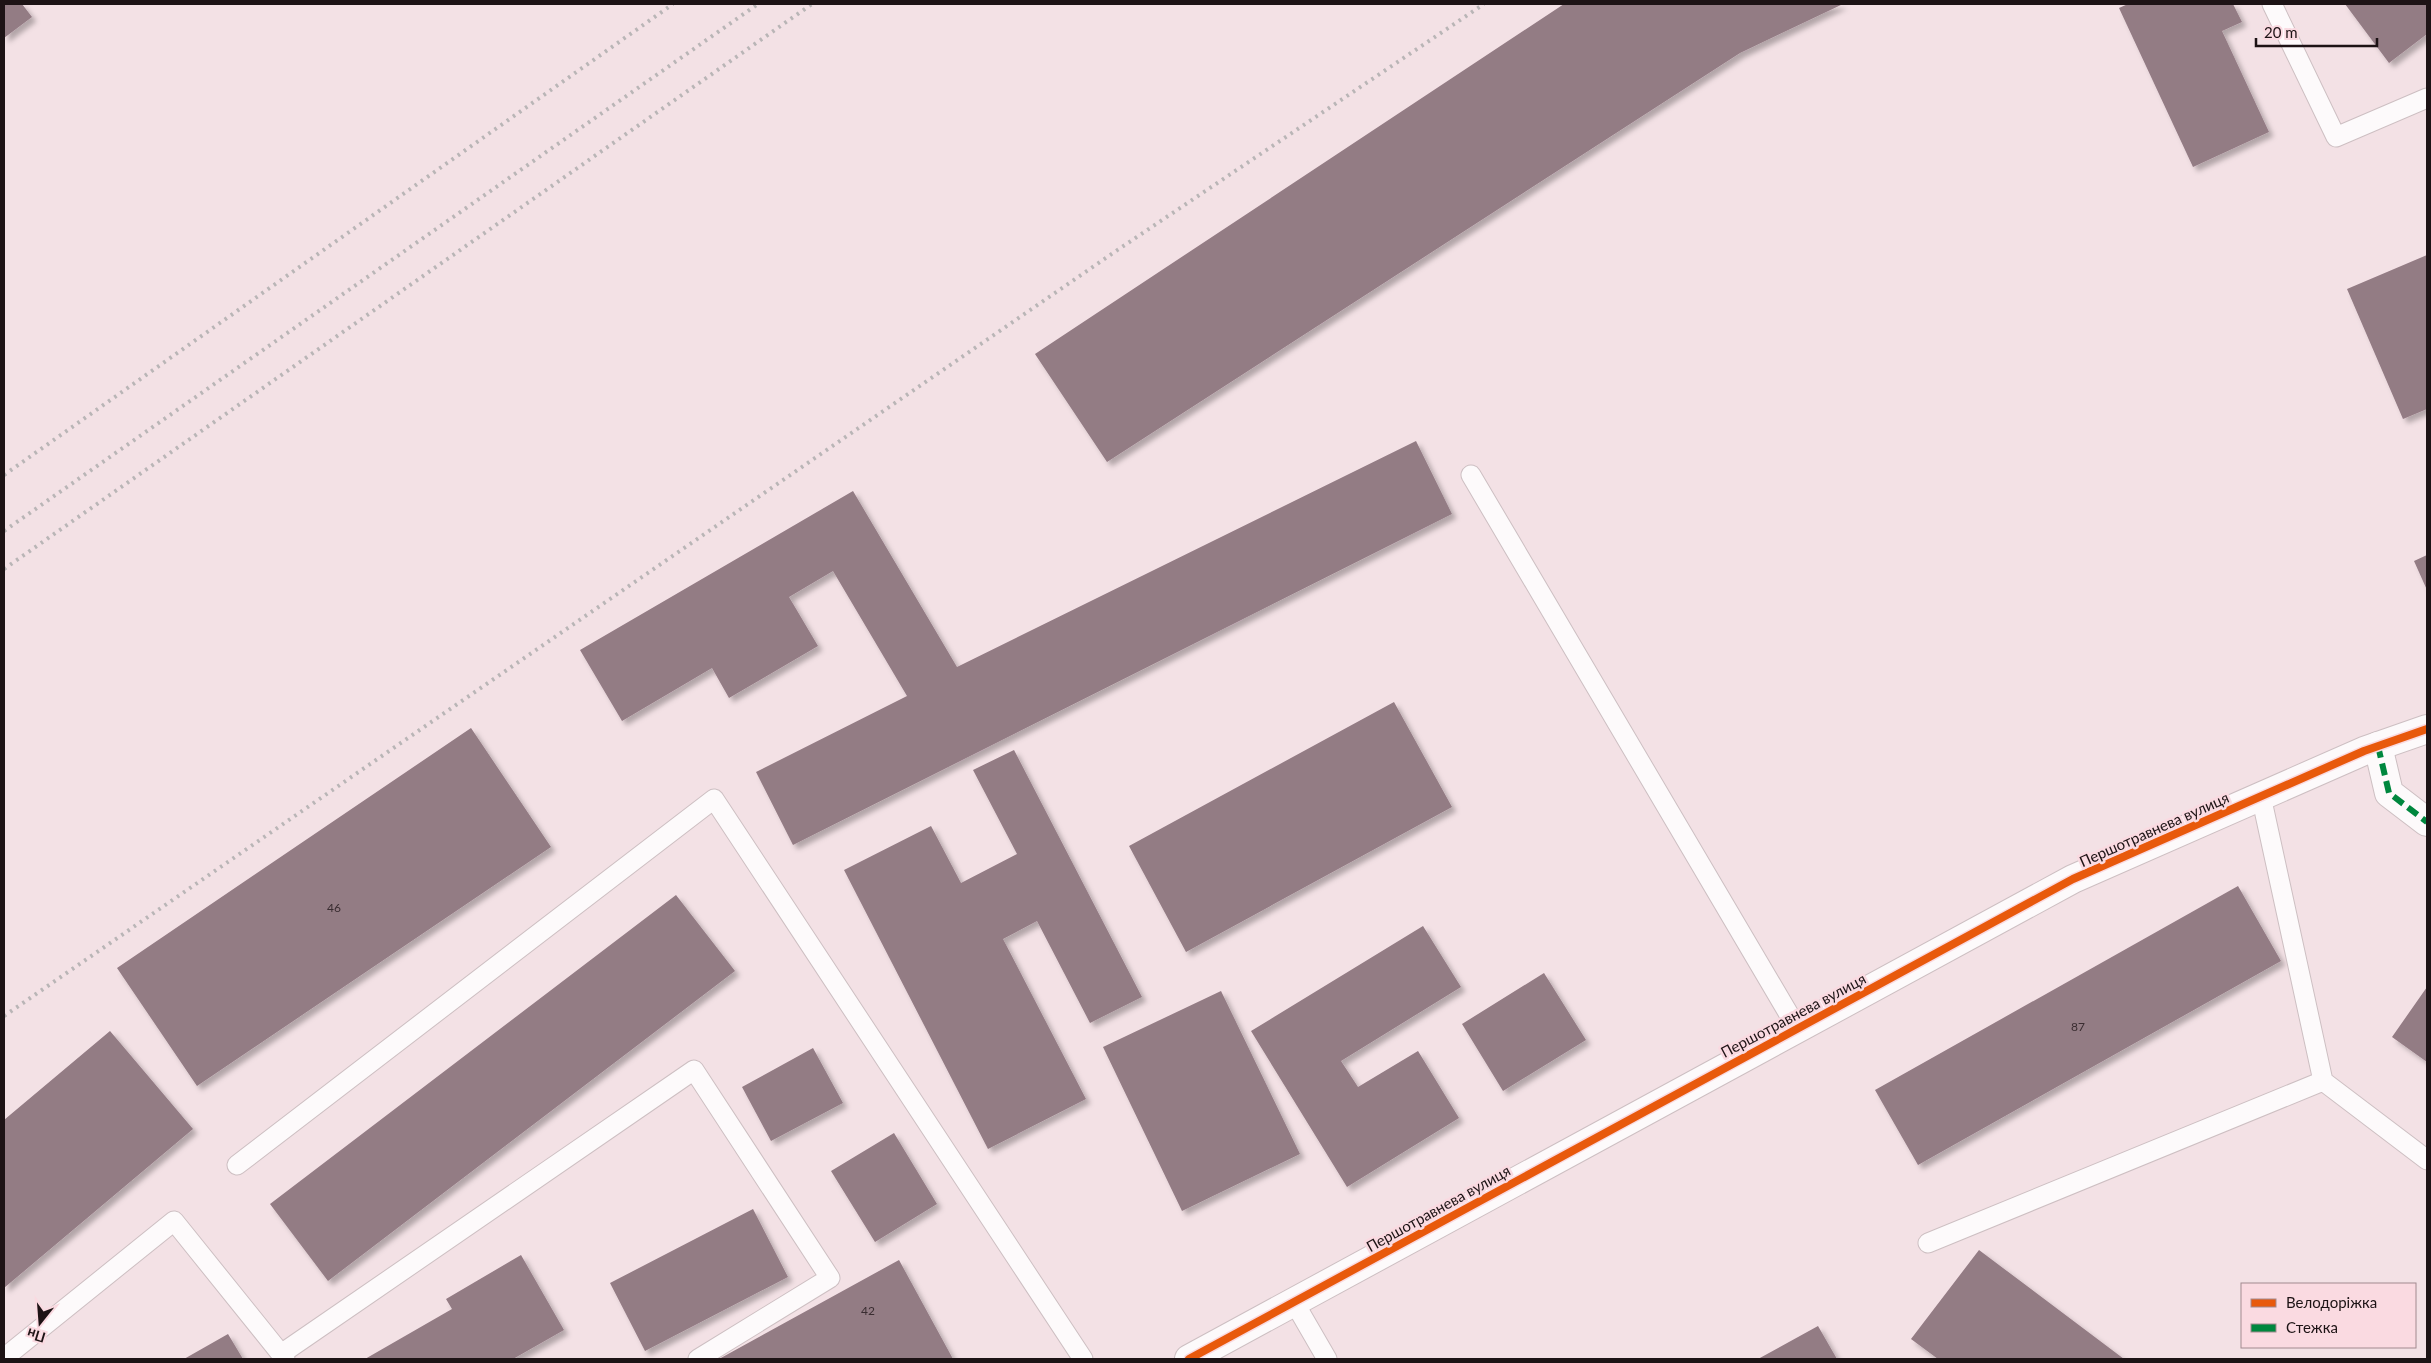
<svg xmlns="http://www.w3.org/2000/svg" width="2431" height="1363" font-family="Lato,sans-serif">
  <defs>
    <filter id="shadow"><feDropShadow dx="4.5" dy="4.5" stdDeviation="2.5" flood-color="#0004"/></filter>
  </defs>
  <rect width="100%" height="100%" fill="#f3e1e5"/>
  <path fill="#937b84" filter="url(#shadow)" d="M4,4H22L32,17L4,38Z
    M1564,4H1843L1740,53L1107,462L1035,354Z
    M2128,4H2233L2242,22L2222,31L2269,132L2193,167L2119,8Z
    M2345,4H2427V34L2389,63Z
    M2427,255V409L2403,419L2347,289Z
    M1416,441L1452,514L793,845L756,772L907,696L833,571L789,597L818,646L729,698L712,668L622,721L580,650L853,491L957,667Z
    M2427,555V590L2414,561Z
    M1394,702L1452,807L1186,952L1129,846Z
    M471,728L551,847L197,1086L117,968Z
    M1014,750L1142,997L1090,1023L1037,921L1003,939L1086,1099L988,1149L844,870L931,826L961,883L1017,854L973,770Z
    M2238,886L2281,961L1918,1165L1875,1090Z
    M676,895L735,971L328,1281L270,1204Z
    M1423,926L1461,987L1341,1061L1358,1087L1418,1051L1459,1118L1347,1187L1251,1031Z
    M1544,973L1586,1040L1503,1091L1462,1024Z
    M2427,987V1062L2392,1037Z
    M1221,991L1300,1154L1182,1211L1103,1047Z
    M110,1031L193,1129L4,1288V1120Z
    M813,1048L843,1103L771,1141L742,1087Z
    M894,1133L937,1204L875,1242L831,1171Z
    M753,1209L788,1277L645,1351L610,1283Z
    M1979,1250L2124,1359H1938L1911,1339Z
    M521,1255L564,1330L513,1359H365L452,1309L446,1299Z
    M899,1260L953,1359H719Z
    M1818,1326L1837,1359H1758Z
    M228,1334L243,1359H184Z"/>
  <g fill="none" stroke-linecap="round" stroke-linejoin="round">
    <defs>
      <path id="lane" d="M2272,4L2336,137L2427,98
        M1471,475L1797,1028
        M2261,796L2323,1081
        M237,1165L714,799L1083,1359
        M1928,1243L2323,1081L2427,1160
        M1294,1302L1327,1359
        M281,1354L694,1070L830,1278L698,1359
        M4,1358L174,1221L285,1359"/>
      <path id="street" d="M2378,746L2389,793L2427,822"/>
      <path id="secondary" d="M1189,1359L2073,879L2364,751L2427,729"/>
    </defs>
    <use href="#lane" stroke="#cdbfc2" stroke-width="21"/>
    <use href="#street" stroke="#cdbfc2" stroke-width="30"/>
    <use href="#secondary" stroke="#cdbfc2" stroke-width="30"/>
    <use href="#lane" stroke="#fdfafb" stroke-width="19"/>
    <use href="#street" stroke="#fdfafb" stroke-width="28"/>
    <use href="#secondary" stroke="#fdfafb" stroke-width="28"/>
    <path stroke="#b9b5b6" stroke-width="4" stroke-dasharray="2.5 5" stroke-linecap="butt" d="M4,475L673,4
      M4,531L758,4
      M4,569L812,4
      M4,1016L1113,253L1484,4"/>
    <path stroke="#00873e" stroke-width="6" stroke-dasharray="12 6" stroke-linecap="butt" d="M2378,746L2389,793L2427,822"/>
    <defs>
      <path id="cycleway" d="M1189,1359L2073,879L2364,751L2427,729"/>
    </defs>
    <use href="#cycleway" stroke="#fadae1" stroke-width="11"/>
    <use href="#cycleway" stroke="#e8590c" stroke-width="8"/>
  </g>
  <g text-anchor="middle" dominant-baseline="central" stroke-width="5" stroke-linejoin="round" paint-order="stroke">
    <g font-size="12" fill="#3a2d31">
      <text x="334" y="907">46</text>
      <text x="2078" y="1026">87</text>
      <text x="868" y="1310">42</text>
    </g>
    <g font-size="15" fill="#1d1315" stroke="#fadae1">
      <text transform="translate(2154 829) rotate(-24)">Першотравнева вулиця</text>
      <text transform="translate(1793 1015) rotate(-28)">Першотравнева вулиця</text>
      <text transform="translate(1438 1208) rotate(-29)">Першотравнева вулиця</text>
    </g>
  </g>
  <rect width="2431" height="1363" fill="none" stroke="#1d1315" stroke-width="10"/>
  <rect x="2241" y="1283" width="175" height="65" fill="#fadae1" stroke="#a28a8f"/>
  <rect x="2251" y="1299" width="25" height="8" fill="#e8590c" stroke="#a28a8f"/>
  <text x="2286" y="1308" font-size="15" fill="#1d1315">Велодоріжка</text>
  <rect x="2251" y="1324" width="25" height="8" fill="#00873e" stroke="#a28a8f"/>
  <text x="2286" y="1333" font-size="15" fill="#1d1315">Стежка</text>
  <g transform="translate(40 1323) rotate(197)" stroke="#fadae1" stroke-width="4" paint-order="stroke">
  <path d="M0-4L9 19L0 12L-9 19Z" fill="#1d1315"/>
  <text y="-8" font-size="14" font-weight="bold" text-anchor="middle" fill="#1d1315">Пн</text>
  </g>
  <path d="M2256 38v8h121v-8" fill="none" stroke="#1d1315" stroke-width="2.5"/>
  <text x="2264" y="38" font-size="15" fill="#1d1315" stroke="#fadae1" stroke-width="4" paint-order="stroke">20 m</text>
</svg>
